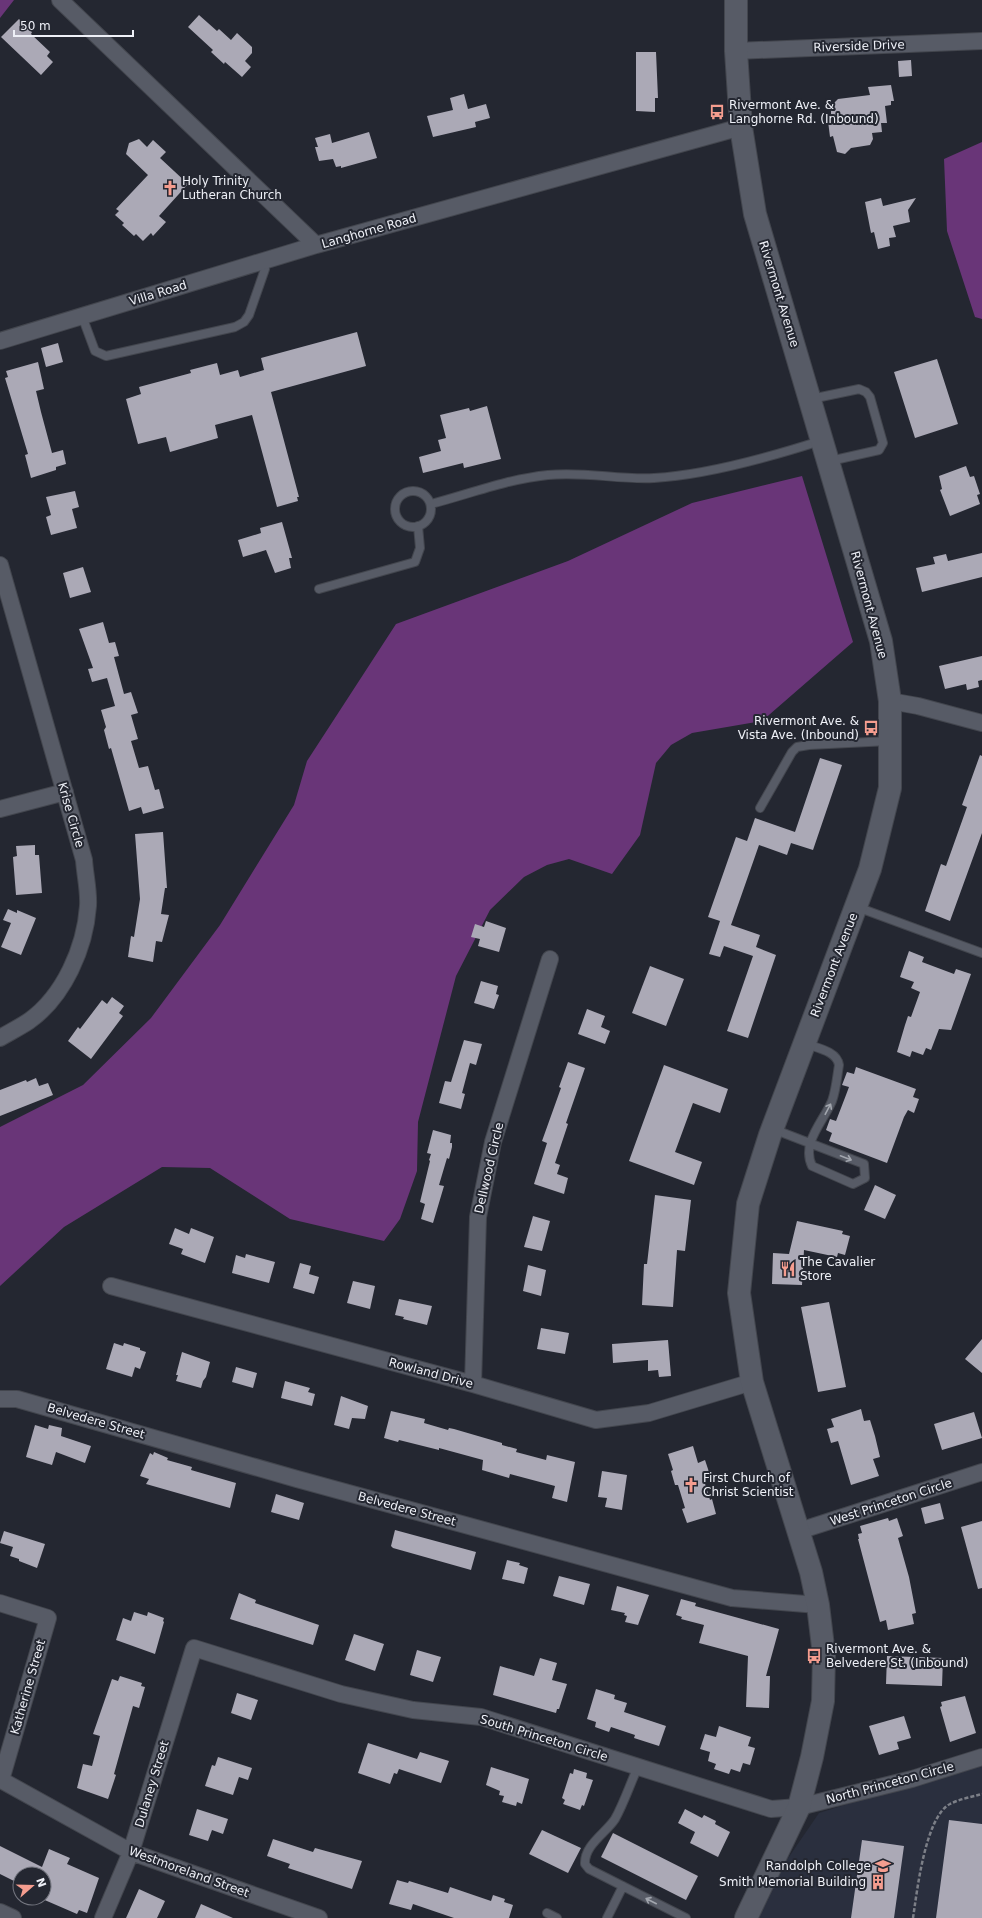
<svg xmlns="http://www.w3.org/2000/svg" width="982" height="1918" font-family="'DejaVu Sans',sans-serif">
  <rect width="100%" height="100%" fill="#242731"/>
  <path fill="#2a2f3e" d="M982,1762V1918H747L819,1813Z"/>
  <path fill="#693578" d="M0,0H14L0,18Z
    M982,142V319L975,317L947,231L944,159Z
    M802,476L853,642L762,721L692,733L671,745L656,763L640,835L612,874L569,859L547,865L524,877L490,910L456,976L418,1122L417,1171L400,1219L384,1241L290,1219L210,1168L162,1167L64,1227L0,1286V1127L83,1085L151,1018L220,925L294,805L307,761L396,624L568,561L692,503Z"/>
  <path fill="#aba9b6" d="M199,15L217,31L219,29L231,40L237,33L252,47V53L245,61L251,67L242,77L225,62L224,64L211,52L213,50L188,27Z
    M19,19L32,32L31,34L50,52L47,56L53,62L41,75L1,37Z
    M636,52H656L658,98H655V112L636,111Z
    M911,60L912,76L899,77L898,61Z
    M891,85L894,101H891V105L885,106L887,123H881L882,132L872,133L873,139L870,145L851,148L845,154L837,152L833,136L830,137L828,121H831V106L838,99L870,95L868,87Z
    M464,94L468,109L486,104L490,118L475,122L476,127L433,137L427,116L453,110L450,98Z
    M369,132L377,158L341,168V166L336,167L333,159L319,161L315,147H318L315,138L330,134L332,143Z
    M139,139L147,147L153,140L166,152L160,158L188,184L159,216L166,222L153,236L151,233L143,241L136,234L134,236L122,225L124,223L115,215L119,211L116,209L148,175L126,154L129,143Z
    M881,198L883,206L916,198L908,210L910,222L893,226L896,237L889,238L890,246L878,249L874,232L871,233L865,202Z
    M357,332L366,366L271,392L299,497H297L298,501L277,507L252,415L215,425L218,438L170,452L166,437L138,444L126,399L141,394L139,387L191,373L190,370L217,363L220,375L238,370L240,377L264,370L261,358Z
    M58,343L63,362L46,367L41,348Z
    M937,359L958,424L915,438L894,372Z
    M38,362L44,389L36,391L41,412L52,453L63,450L66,464L56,467V470L31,478L25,455L28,454L5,378L8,377L6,371Z
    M487,406L501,459L464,468L463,463L423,473L419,457L441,451L438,440L446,438L440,415L469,408L470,411Z
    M966,466L970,477L974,476L980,494L977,495L980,504L950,516L940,490L942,489L939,476Z
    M75,491L79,507L72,509L77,528L51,535L46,517L51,515L46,497Z
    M282,522L292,558H289L291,568L275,573L266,550L243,557L238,540L261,533L260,528Z
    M982,553V577L922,592L916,568L935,564L933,557L946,554L948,561Z
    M83,567L91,592L70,598L63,573Z
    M103,622L109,643L115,642L119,656L114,657L124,694L131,692L138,713L131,715L138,739L131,741L139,768L148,766L155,790L159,789L164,808L143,814L141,807L129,811L111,748L109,749L104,730L106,727L101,710L115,706L107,678L92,682L88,669L93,668L79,629Z
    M982,656V680L978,681L979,687L967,690L966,684L945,689L939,666Z
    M980,755L982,756V833L950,921L925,911L941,864L946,866L967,807L962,805Z
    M820,758L842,765L813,850L791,843L787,855L759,845L731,925L760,935L756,947L776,955L748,1038L727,1031L753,956L724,946L720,957L709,954L720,921L708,917L736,837L747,841L755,818L795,832Z
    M163,832L167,888H165L161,914L169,915L162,942L156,941L153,962L128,957L131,936L134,937L140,899L135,834Z
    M35,845V855H39L42,893L16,895L13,857L17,856L16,846Z
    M8,909L17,913V910L36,918L21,955L1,947L11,923L3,920Z
    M486,921L506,928L499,952L478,946L480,939L471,937L475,924L484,927Z
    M909,951L924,957L922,962L954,974L956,969L971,974L951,1030L939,1029L931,1050L926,1048L923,1055L912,1051L910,1057L897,1052L905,1025L908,1016L911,1017L920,992L911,988L914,982L900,977Z
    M650,966L684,979L666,1026L632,1013Z
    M481,981L498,986L496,994L499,995L494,1009L474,1003Z
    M112,997L124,1006L119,1013L123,1016L91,1059L68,1041L78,1027L80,1029L102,1000L107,1004Z
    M587,1009L605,1016L601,1027L610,1031L605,1044L578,1034Z
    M464,1040L482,1044L476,1065L470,1063L462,1093L465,1094L461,1109L439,1103L445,1081L451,1082Z
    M568,1062L585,1068L566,1123L568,1124L555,1163L560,1165L557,1174L568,1178L564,1194L534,1184L547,1143L542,1141L561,1088L559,1087Z
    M664,1065L728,1089L720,1113L693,1103L675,1152L702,1162L694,1185L629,1161Z
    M856,1067L916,1089L913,1097L919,1099L914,1113L908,1110L904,1117L887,1163L829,1141L832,1133L826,1130L830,1119L836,1121L846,1095L849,1087L842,1085L847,1072L854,1074Z
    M36,1078L39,1086L48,1083L53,1095L0,1116V1090L26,1080L27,1082Z
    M433,1130L451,1135L450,1143H452V1147L449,1159L447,1158L439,1185L444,1186L433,1223L421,1219L425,1204L420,1202L430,1161L429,1160L431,1154L427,1153Z
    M875,1185L896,1195L885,1219L864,1210Z
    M655,1195L691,1200L685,1251L677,1250L673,1307L642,1305L644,1264H647Z
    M533,1216L550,1221L542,1251L524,1247Z
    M797,1221L843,1231L842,1234L850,1236L845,1255L838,1253L837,1257L804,1250L802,1285L772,1284L773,1253L789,1254Z
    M175,1228L189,1234L191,1228L214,1237L205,1263L181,1254L183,1249L169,1244Z
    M246,1254L275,1262L269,1283L232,1273L236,1255L245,1258Z
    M300,1263L311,1266L309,1274L319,1277L314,1294L293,1288Z
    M528,1265L546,1270L541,1296L523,1291Z
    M353,1281L375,1286L370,1309L347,1303Z
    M399,1299L432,1306L427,1325L403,1319L404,1317L395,1315Z
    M829,1302L846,1387L818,1392L801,1307Z
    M541,1328L569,1333L565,1354L537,1349Z
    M982,1339V1373L965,1359Z
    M668,1340L671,1376L659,1377L658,1370L648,1371V1360L613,1363L612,1344Z
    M114,1343L123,1346L124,1343L140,1348V1350L146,1352L140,1369L135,1367L132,1377L106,1369Z
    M182,1352L210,1362L206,1377L203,1381L201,1388L176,1381L178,1375H176Z
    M236,1367L257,1373L253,1388L232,1382Z
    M285,1381L310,1388L308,1392L315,1394L312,1406L281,1398Z
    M341,1396L368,1406L365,1419L352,1418L349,1429L334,1425Z
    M861,1409L864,1421L870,1420L875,1436L880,1457L873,1459L879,1476L851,1485L838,1441L831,1443L827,1429L834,1427L831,1419Z
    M391,1411L425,1419L424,1423L448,1430L449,1428L454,1429L502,1443V1445L517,1449L516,1452L546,1460L547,1455L575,1462L567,1502L552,1498L555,1486L510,1474L509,1478L482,1470L483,1460L439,1448V1450L399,1440L398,1442L384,1438Z
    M974,1412L982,1438L942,1450L934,1424Z
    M35,1425L48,1429L49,1425L62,1428L61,1436L91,1446L85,1463L56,1452L52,1465L26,1457Z
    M693,1446L698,1463L705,1460L710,1475L703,1477L710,1500L712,1499L716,1514L687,1523L682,1509L685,1508L678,1485H675L671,1471L673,1470L668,1454Z
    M154,1452L168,1458L167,1460L192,1467L191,1470L236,1483L230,1508L146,1484L149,1479L140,1476L150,1453L153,1455Z
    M602,1471L627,1475L622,1510L605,1507L607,1498L598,1497Z
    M276,1494L304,1503L299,1520L271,1512Z
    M940,1503L944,1519L925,1524L921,1508Z
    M888,1518L889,1521L897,1518L903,1536L898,1538L909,1577L916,1613L912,1614L914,1624L888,1630L886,1620L880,1622L858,1539H859L858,1534L862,1533L860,1526Z
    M982,1521V1588L978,1589L961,1527Z
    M395,1530L476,1552L471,1570L393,1548L391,1546Z
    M4,1531L45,1544L37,1568L19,1561V1559L10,1556L13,1547L0,1543Z
    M507,1560L520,1563L519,1565L528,1568L524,1584L502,1579Z
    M559,1576L590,1584L584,1605L553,1596Z
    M617,1586L649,1595L638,1625L625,1622L627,1616L624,1615L625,1613L611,1610Z
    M239,1593L256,1600L255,1603L319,1625L313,1645L230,1619Z
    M681,1599L696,1603L695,1606L779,1629L766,1676H770L769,1708L746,1707L748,1656L699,1643L704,1625L681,1619L682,1617L676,1615Z
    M134,1612L147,1616L148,1612L164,1618L163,1621L164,1622L155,1654L116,1640L123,1618L131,1621Z
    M354,1634L384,1644L375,1671L345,1660Z
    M417,1650L441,1657L433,1682L410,1675Z
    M887,1656L943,1658L942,1686L886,1684Z
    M540,1658L557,1663L552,1680L567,1684L559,1709H557L556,1713L493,1695L500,1666L534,1676Z
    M120,1676L142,1683L141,1686L145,1687L139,1708L133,1706L114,1774L116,1775L108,1799L77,1788L83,1764L92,1766L100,1736L93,1734L112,1679L118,1681Z
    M596,1689L615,1695L614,1699L627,1703L624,1712L666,1726L659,1746L634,1738L635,1735L611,1727L609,1732L595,1727L596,1722L587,1719Z
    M237,1693L258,1700L251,1720L231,1713Z
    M965,1696L976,1733L950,1742L940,1707L942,1706L941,1702Z
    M904,1716L911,1738L897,1742L899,1749L879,1755L869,1726Z
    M719,1726L751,1737L748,1746L755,1748L750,1765L743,1763L740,1772L731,1769L729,1774L714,1769L716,1764L708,1761L710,1752L700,1749L705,1734L716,1737Z
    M368,1743L417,1759L420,1752L449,1761L441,1783L399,1769L397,1774L394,1773L390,1784L358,1773Z
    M218,1757L252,1768L248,1780L239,1777L233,1795L205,1786L212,1765L215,1766Z
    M491,1767L529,1779L522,1804L517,1802L516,1806L502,1802L504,1796L499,1795L500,1791L486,1785Z
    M574,1769L587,1773L586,1778L593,1780L584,1806L582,1805L580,1810L563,1804L565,1800L562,1798L570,1773L573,1774Z
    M197,1809L228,1819L223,1834L212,1830L208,1841L189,1835Z
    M685,1809L702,1818L704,1815L716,1821L715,1824L730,1832L718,1857L690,1843L695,1832L678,1823Z
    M949,1820L982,1824V1918H936Z
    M542,1830L581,1848L568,1873L529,1854Z
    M613,1833L698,1876L686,1900L601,1857Z
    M273,1839L313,1852L315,1848L362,1861L352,1889L288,1868L290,1864L267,1856Z
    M862,1840L904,1846L894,1918H851Z
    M0,1846L42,1867L49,1849L70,1858L67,1864L99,1878L87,1913L79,1910L77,1914L40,1898H46L44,1897V1874H20L18,1883L0,1874Z
    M397,1880L408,1883L409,1881L448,1893L450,1887L491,1901L493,1895L505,1899L504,1902L513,1905L509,1918H454L413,1904L411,1910L389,1904Z
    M139,1889L165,1901L157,1918H126Z
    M201,1904L233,1918H195Z"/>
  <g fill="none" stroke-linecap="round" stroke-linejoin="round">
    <defs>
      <path id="lane" d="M82,316L95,351L106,356L235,327L244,322L249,315L265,269L263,262
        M811,399L859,389L866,392L870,397L883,443L879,450L830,461
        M395 509a18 18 0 1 1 36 0a18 18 0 1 1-36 0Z
        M431,504C469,494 508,479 548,475C584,471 619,480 654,478C707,475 770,457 820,441
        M319,589L415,562L420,548L418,526
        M760,808L792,752L797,747L809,745L889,741
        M857,907L982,953
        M773,1129L864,1164L865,1178L853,1184L812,1166C801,1143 823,1122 832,1101C836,1090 837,1077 839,1065C837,1051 817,1048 806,1044
        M638,1767C630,1784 624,1803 615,1819C606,1833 584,1845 585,1864L589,1869L686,1918
        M547,1913L557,1918
        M607,1918L623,1886"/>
      <path id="street" d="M60,0L316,245
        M736,51L982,41
        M0,341L316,245L741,127
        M0,565L84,860C85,875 89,891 88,906C85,948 64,996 29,1021C20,1027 10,1032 0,1038
        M890,701L918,706L982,723
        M0,809L65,792
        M111,1286L473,1384L596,1420L649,1413L752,1382
        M473,1384L478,1217L493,1142L550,959
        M0,1399H17L297,1479L732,1598L818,1605
        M799,1531L982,1472
        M0,1603L48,1618L1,1780L131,1852L319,1918
        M0,1912L13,1918
        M103,1918L131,1852L194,1648L341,1694L413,1710L481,1717L771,1809L799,1807L912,1779L982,1757"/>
      <path id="secondary" d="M736,0V51L741,127L755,214L881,641L890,701V788L870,869L770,1135L748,1204L739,1293L752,1382L811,1572L818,1605L824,1655L823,1701L812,1757L799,1807L746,1918"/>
    </defs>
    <use href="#lane" stroke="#43464e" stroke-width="10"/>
    <use href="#street" stroke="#43464e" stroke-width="18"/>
    <use href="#secondary" stroke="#43464e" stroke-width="24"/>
    <path stroke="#7c7f87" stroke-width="2.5" stroke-dasharray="4 2" stroke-linecap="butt" d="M913,1918C917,1892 925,1817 950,1804C959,1799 972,1797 982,1794"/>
    <use href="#lane" stroke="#575b66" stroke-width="8"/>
    <use href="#street" stroke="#575b66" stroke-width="16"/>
    <use href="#secondary" stroke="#575b66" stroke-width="22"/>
  </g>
  <defs><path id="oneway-shaft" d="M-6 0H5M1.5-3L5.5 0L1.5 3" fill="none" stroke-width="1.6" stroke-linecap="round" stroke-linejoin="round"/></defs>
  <g stroke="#a2a6ae">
    <use href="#oneway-shaft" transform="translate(828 1109) rotate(-62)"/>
    <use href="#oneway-shaft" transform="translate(846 1158) rotate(21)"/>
    <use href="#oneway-shaft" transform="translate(651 1901) rotate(-153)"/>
  </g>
  <defs>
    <symbol id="bus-bare" viewBox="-9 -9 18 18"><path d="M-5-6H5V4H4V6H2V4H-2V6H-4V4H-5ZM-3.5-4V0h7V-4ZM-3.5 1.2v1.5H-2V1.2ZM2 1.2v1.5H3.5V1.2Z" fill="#f59d8f" stroke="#242731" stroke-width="2.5" paint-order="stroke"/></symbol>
    <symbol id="church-bare" viewBox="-9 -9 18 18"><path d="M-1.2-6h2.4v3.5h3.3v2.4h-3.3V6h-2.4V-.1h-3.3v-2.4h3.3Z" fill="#f59d8f" stroke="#242731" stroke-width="2.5" paint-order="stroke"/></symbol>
    <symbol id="restaurant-bare" viewBox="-9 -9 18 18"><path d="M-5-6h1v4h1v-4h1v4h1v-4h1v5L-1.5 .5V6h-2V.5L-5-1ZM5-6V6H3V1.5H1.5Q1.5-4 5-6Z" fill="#f59d8f" stroke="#242731" stroke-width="2.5" paint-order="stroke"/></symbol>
    <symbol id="university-bare" viewBox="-9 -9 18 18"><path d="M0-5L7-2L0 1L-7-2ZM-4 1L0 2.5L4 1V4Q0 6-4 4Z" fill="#f59d8f" stroke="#242731" stroke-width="2.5" paint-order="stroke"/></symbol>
    <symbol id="building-bare" viewBox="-9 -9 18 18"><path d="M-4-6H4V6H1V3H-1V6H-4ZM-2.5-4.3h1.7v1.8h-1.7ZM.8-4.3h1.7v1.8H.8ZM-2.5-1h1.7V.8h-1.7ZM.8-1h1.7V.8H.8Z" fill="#f59d8f" stroke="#242731" stroke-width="2.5" paint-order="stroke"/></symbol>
  </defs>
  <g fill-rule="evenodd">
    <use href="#bus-bare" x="706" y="101" width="22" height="22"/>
    <use href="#church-bare" x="159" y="177" width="22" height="22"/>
    <use href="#bus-bare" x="860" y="717" width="22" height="22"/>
    <use href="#restaurant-bare" x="777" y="1258" width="22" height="22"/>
    <use href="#church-bare" x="680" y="1474" width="22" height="22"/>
    <use href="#bus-bare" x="803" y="1645" width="22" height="22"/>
    <use href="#university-bare" x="872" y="1855" width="22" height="22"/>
    <use href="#building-bare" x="867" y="1871" width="22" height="22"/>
  </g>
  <g text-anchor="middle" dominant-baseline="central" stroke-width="4" stroke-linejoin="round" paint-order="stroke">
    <g font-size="12" fill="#eef0f7" stroke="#242731">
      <text transform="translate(859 46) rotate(-2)">Riverside Drive</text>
      <text transform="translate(369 231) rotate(-16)">Langhorne Road</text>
      <text transform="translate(158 293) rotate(-17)">Villa Road</text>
      <text transform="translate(779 294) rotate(73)">Rivermont Avenue</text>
      <text transform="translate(869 605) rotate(75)">Rivermont Avenue</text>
      <text transform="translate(71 815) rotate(74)">Krise Circle</text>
      <text transform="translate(834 965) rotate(-69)">Rivermont Avenue</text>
      <text transform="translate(489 1168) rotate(-77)">Dellwood Circle</text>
      <text transform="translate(431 1373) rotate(15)">Rowland Drive</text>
      <text transform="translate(96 1421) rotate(16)">Belvedere Street</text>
      <text transform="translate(891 1502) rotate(-18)">West Princeton Circle</text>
      <text transform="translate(407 1509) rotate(15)">Belvedere Street</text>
      <text transform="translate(28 1687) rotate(-74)">Katherine Street</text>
      <text transform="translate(544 1738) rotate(17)">South Princeton Circle</text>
      <text transform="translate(890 1783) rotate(-15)">North Princeton Circle</text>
      <text transform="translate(152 1784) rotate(-73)">Dulaney Street</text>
      <text transform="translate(189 1872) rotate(20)">Westmoreland Street</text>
    </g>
    <g font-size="12" fill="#eef0f7" stroke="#242731" text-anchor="start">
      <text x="729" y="105">Rivermont Ave. &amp;<tspan x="729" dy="14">Langhorne Rd. (Inbound)</tspan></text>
      <text x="182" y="181">Holy Trinity<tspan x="182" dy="14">Lutheran Church</tspan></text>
      <text x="859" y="721" text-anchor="end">Rivermont Ave. &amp;<tspan x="859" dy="14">Vista Ave. (Inbound)</tspan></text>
      <text x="800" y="1262">The Cavalier<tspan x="800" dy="14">Store</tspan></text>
      <text x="703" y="1478">First Church of<tspan x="703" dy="14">Christ Scientist</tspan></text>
      <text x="826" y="1649">Rivermont Ave. &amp;<tspan x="826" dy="14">Belvedere St. (Inbound)</tspan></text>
      <text x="871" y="1866" text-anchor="end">Randolph College</text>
      <text x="866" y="1882" text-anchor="end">Smith Memorial Building</text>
    </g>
  </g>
  <g transform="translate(32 1886) rotate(70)"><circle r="19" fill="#242731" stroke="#757780"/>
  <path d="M0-3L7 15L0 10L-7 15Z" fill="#f59d8f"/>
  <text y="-6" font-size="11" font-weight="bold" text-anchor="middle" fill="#eef0f7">N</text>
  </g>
  <path d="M14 30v6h119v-6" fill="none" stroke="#eef0f7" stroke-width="2"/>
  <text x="20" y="30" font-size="12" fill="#eef0f7" stroke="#242731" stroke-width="3" paint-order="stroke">50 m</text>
</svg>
